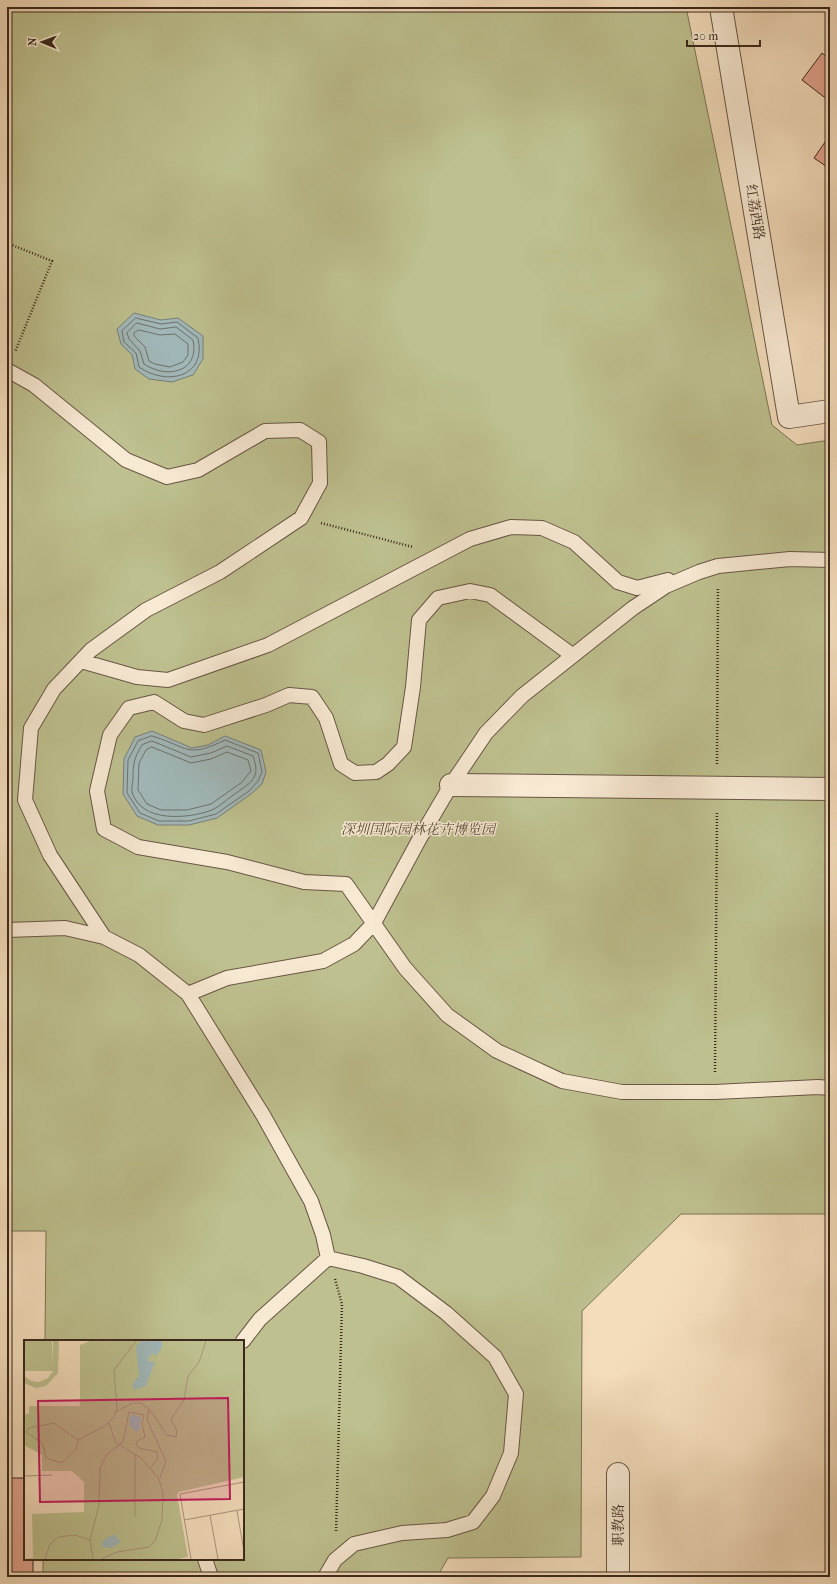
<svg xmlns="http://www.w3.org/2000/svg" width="837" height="1584" font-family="'IM FELL French Canon','Noto Serif SC',serif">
  <rect width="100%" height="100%" fill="#f4ddbc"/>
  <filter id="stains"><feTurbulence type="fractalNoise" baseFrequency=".005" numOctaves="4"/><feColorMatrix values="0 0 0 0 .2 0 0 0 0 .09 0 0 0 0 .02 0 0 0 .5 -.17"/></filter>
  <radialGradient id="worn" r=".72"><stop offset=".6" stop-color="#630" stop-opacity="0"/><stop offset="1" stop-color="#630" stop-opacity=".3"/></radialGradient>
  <path fill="#bec08f" stroke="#7c7456" d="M7,7H686L772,425L797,445L830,440V1214H681L582,1311L581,1557L448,1558L437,1577H43V1559H243V1341H45L46,1231H7Z"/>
  <path fill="#a1b9bb" stroke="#787f7b" d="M134,313L161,320L178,318L203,336V359L193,375L172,382L149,379L135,369L132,355L121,344L117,329Z
    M152,731L192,748L208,745L225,736L261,750L266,772L262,784L251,794L217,818L189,825H158L137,816L123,794L124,759L135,737Z"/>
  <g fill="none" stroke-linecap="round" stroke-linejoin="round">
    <path stroke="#6e716c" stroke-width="1" d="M136,318L161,324L177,322L198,338C207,378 166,386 139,367L136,353L124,342L122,331Z
      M137,323L160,329L176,327L193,340C200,373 166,379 144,364L140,351L129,339L127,333Z
      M139,330L160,335L175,334L188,344V355L183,362L170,367L155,364L149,361L145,347L134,336V333Z
      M152,736C189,747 186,759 225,740L258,753L262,772L258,781L249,791L216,814L189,821H159L140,813L127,793L128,760L138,741Z
      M152,741L191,757L211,753L227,746L253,756C262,780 249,783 232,796C226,800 219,807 212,810C188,819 141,823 132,792C131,788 133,783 133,779C133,764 134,758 142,745Z
      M152,747L191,763L211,759L227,752L248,760L251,771L242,782L211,804L187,810H161L147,804L138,790L139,763L146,750Z"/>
  </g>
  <path fill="#e3a48f" stroke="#3a291c" d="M822,53L830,60V98L828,100L802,80Z
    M830,135V169L814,158Z
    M7,1478H25V1559H33V1577H7Z"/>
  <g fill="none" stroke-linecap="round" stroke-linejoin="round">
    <defs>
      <path id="lane" d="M7,370L34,385L126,460L167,477L198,470L265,431L300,430L319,442L320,483L301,518L220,572L146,610L91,650L54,689L31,728L25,800L50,855L104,937
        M572,655L490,595L470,591L438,598L419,620L413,687L404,747L388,764L376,772L355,773L341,764L326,718L312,697L289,695L266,705L204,725L184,721L154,702L129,708L110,735L97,791L104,829L138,847L227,862L304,882L346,884L405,968L447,1015L497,1051L562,1081L622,1092H715L818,1087L830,1088
        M81,661L137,677L168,680L268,645L470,539L511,527L542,528L574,542L618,582L637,588L668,580
        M7,930L65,928L104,937L139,955L188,994L263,1115L311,1201L323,1235L328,1258
        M188,994L227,978L323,961L354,944L374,923L420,838L451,785L486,733L522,696L633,608L666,586L699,572L718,566L790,559L830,560
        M243,1341L260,1319L328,1258
        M205,1559L211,1577
        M325,1577L335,1560L354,1544L402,1533L447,1530L473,1522L493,1496L511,1453L516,1394L495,1357L446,1313L398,1277L363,1266L328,1258"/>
      <path id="street" d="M721,7L789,417L830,411
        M451,785L830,789
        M618,1577V1474"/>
    </defs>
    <use href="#lane" stroke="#685644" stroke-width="16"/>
    <use href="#street" stroke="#685644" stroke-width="24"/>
    <path stroke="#3a291c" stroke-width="2.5" stroke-dasharray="1 2" stroke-linecap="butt" d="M7,243L52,261L15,352
      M321,523L413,547
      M717,764L718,587
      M715,1072L717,811
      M335,1279L342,1304L336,1533"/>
    <use href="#lane" stroke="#f8e9d3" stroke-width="14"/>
    <use href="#street" stroke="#f8e9d3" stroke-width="22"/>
  </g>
  <g text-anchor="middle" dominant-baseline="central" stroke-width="3" stroke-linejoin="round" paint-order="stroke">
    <g font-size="14" fill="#3a291c" stroke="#f8e9d3">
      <text transform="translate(755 212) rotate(81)">红荔西路</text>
      <text transform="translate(618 1525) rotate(-90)">职教路</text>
    </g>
    <g font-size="14" font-style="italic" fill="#5b4f39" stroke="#f8e9d3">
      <text x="418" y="829">深圳国际园林花卉博览园</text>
    </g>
  </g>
  <g transform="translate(24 1340)">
    <rect width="220" height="220" fill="#f4ddbc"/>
    <path d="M0,1H28L29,29V1H35L34,33L22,46L12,48L0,43V36L7,41L15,42L24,38L29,31H0ZM66,1H220V137L155,152L153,155L164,217L154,219H0L9,218L8,174L60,172V142L48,131H18V115L0,105V74H5V66H56V5Z" fill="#bec08f"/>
    <path d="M117,1H138V7L132,16L129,13L124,18L125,22H131L122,46L110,50L108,44L115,36L112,7ZM109,74L117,78L115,91H111L106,86L105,79ZM90,194L97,202L87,208L78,207V201Z" fill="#a1b9bb"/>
    <path fill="none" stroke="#aa957c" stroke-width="1" d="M125,69L123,80L142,121L136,138M92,72L108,63H117L126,70L143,95L152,97L153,91L147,79L160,60L164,36L175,22L182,1M30,83L54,100L52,109L38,123L22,118L19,104L2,92L5,88ZM54,100L81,86L90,77L93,68L90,30L112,1M111,114V177M0,136L28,135M213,171L220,211M186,175L194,219M160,180L220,169M21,219L26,204L34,197L51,195L66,200M69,219L66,200L75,165L76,128L83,114L99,102L105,72L120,75L118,84L121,97L113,101L112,105L115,108L133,112L134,118L127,128M77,219L93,212L125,207L131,201L138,180L139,154L135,139L117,118L92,103L85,83M167,219L156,154L220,142"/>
    <path fill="#c2185b" fill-opacity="0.15" stroke="#c2185b" stroke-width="2" d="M204,58L206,159L16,162L14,61Z"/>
    <rect width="220" height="220" fill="none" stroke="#3a291c" stroke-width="2"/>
  </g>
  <rect width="837" height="1584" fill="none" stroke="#f4ddbc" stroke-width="24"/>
  <rect x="8" y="8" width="821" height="1568" fill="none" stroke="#3a291c" stroke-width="2"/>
  <rect x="12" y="12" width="813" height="1560" fill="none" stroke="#3a291c"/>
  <g transform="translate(42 42) rotate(271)" stroke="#f8e9d3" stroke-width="3" paint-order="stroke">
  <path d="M0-3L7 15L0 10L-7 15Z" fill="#3a291c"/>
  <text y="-6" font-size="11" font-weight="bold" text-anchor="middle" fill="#3a291c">N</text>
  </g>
  <path d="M687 40v6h73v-6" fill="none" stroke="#3a291c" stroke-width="2"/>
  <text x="693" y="40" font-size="12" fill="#3a291c" stroke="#f8e9d3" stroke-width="3" paint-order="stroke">20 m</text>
  <rect width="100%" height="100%" filter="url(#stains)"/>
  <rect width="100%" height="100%" fill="url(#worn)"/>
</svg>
